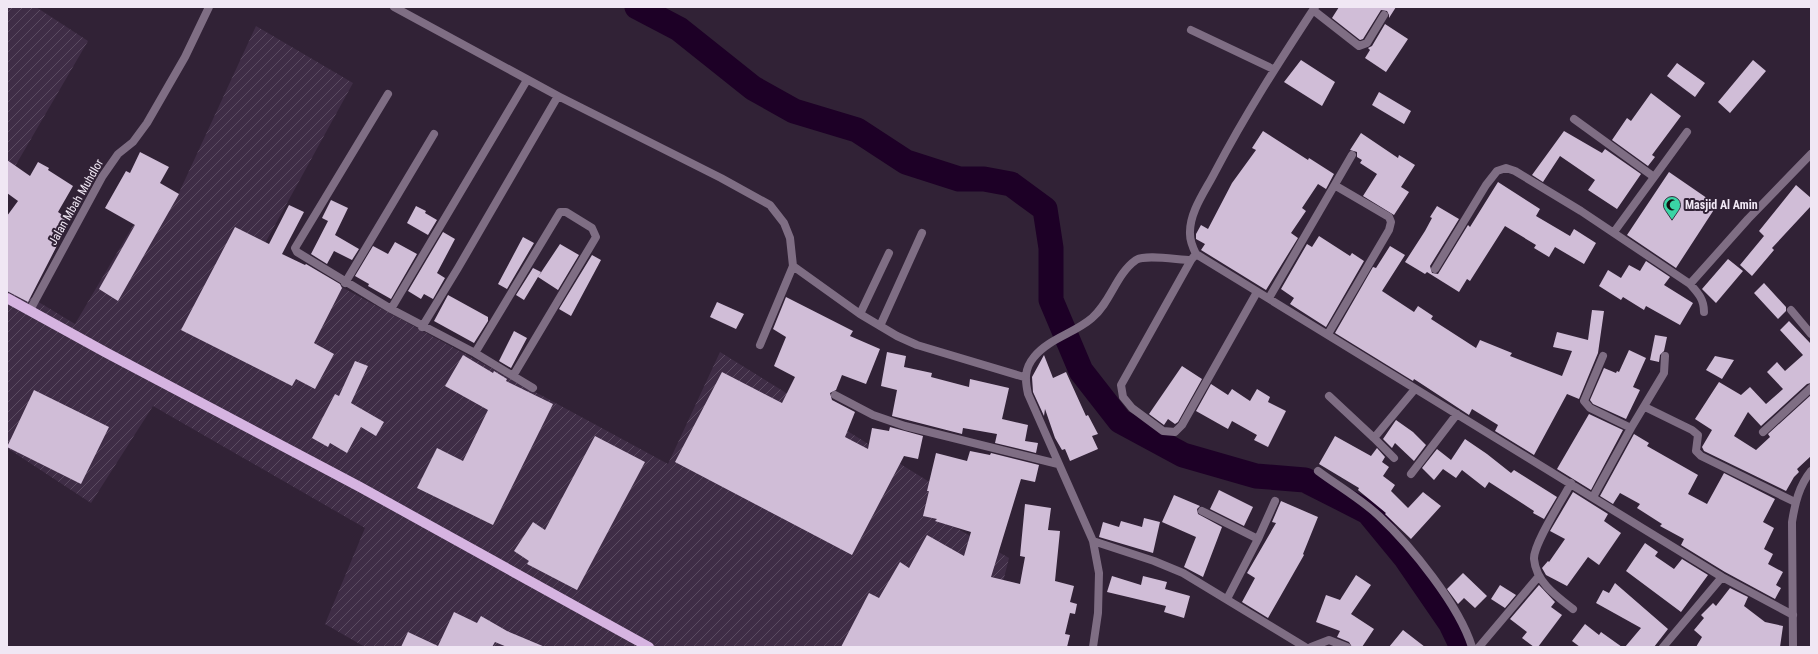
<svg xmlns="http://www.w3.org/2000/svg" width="1818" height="654" font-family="'Roboto Condensed',sans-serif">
  <defs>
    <pattern id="industrial-furrows" width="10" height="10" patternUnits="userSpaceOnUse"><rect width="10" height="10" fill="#3f2d46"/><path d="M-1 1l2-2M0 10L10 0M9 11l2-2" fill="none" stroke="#5b4b61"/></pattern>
  </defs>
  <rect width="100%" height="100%" fill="#312236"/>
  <path fill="url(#industrial-furrows)" d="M7,7H36L88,41L7,180Z
    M256,26L353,83L264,245L668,464L720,352L952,496L946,522L1009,558L989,638L995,647H365L325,624L365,528L153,406L91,503L7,448V283L75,324L154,190L177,197Z"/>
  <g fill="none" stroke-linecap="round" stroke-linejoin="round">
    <path stroke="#1d0026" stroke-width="25" d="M637,7L679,29L753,88L794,111L857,130L906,162L959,179H984L1011,184L1045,209L1051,248V300L1081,371L1120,421L1183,455L1256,476L1305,480L1368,512L1405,557L1451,624L1462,647"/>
  </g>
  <path fill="#d0bdd7" d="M1339,7H1396L1389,18V15L1387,11L1381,10L1363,39L1360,40L1332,18Z
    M1385,24L1408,39L1386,72L1365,58L1370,50L1368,48L1372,46Z
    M1301,60L1335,82L1322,106L1284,82Z
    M1753,60L1766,71L1730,113L1718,102Z
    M1677,63L1705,83L1695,97L1667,76Z
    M1379,92L1411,111L1404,124L1372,105Z
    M1651,93L1681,116L1652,155L1655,157L1648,166L1612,140L1627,118L1631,121Z
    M1263,131L1308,160L1309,158L1334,174L1326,189L1318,184L1302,208L1306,211L1291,233L1298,238L1266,290L1201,250L1205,244L1196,239V234L1201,225L1208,229L1232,183L1256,150L1252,148Z
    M1564,131L1602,153L1605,149L1641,174L1617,209L1588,190L1595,180L1560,156L1543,182L1532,175Z
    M1361,133L1398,158L1399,155L1415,165L1401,187L1409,192L1394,215L1363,196L1377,174L1360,163L1362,160L1357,157V152L1350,150Z
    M140,152L169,167L160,183L179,194L118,301L99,289L135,225L105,208L126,171L130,173Z
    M7,160L30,176L38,162L49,168L48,170L73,186L58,212L67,218L59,231L63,234L28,302L7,291V216L18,201L7,193Z
    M1669,172L1717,205L1676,268L1627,235Z
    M1498,182L1540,209L1536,216L1570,236L1574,229L1596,243L1584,264L1555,247L1549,257L1534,248L1536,245L1505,226L1470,281L1467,279L1459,292L1427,272L1425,274L1405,262L1425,231L1432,218L1430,217L1437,206L1459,219L1430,266L1432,273L1438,274L1468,225L1470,227Z
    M1796,185L1811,198V206L1772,248L1774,250L1752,276L1740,265L1764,236L1759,231Z
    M331,200L348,208L335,235L359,249L352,260L334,251L327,264L311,254L328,221L322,218Z
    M289,205L304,212L282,254L305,265L306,264L340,284L342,288L314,343L334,354L315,389L296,379L292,386L181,330L235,227L269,244Z
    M416,206L426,211L425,213L437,220L428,235L407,223Z
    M443,232L455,239L437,273L445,278L433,299L424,294L421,299L408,291Z
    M1319,236L1350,256L1352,253L1364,261L1326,327L1290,304L1294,298L1281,289L1307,244L1312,247Z
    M523,237L534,243L507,289L498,284Z
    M395,242L417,254L391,299L368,286L369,284L355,276L373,246L388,254Z
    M560,244L579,255L558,290L538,277Z
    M1390,246L1405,255L1382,291L1414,312L1418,306L1433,316L1431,319L1476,348L1480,340L1512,353L1510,356L1562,376L1572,351L1553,347L1557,332L1588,340L1592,310L1604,311L1598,353L1579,399L1567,394L1534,455L1495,431L1498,425L1472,409L1469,415L1414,379L1413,381L1335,333L1373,267L1376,268Z
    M592,255L601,260L571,316L559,309Z
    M1728,259L1743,271L1716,303L1702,289Z
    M1646,261L1670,277L1664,285L1693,303L1680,325L1646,306L1644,310L1623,297L1621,300L1599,286L1608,270L1621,278L1629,265L1640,271Z
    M533,268L541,272L524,300L516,295Z
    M1764,283L1786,307V311L1778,319L1754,293Z
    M448,295L488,317V321L474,343L434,321Z
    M786,297L853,331L850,336L880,349L866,384L842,375L836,390L830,393L832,400L855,412L845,437L868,449L872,428L889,431L890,427L923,436L918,459L904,456L852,555L675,462L722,372L782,403L795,377L774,366L786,337L773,329Z
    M717,302L744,314L736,329L710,317Z
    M1789,321L1811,344V383L1807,384L1761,426L1748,412L1734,436L1756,450L1770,437L1768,434L1811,395V456L1797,469L1799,472L1794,477L1786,491L1704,451L1702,447L1712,430L1695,419L1719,382L1741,395L1750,387L1766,404L1783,389L1767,372L1777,362L1785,371L1803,355L1780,330Z
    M514,331L527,338L511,368L499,361Z
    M1655,335L1667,337L1664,351L1660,355L1659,362L1650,360Z
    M1629,350L1646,358L1633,387L1640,390L1626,419L1593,404L1590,400L1604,368L1616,373L1617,371L1619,372Z
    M887,352L906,356L904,367L932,373L931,377L969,387L970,379L1009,388L1002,419L1028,425L1025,441L1038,443L1036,453L995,443L997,434L963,428L962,434L892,416L897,390L881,386Z
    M463,355L493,373L494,371L507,379L506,381L553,404L493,525L417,488L437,448L463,461L488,410L445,386Z
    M1044,355L1053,378L1066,372L1086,416L1088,415L1098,434L1092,436L1098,449L1070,461L1065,449L1062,450L1055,438L1045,409L1044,416L1033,392L1032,377Z
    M1715,356L1734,360L1722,379L1706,370Z
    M355,361L368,366L351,403L384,422L376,436L361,427L347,453L330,443L328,447L312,438L335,394L339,396Z
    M1182,366L1202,379L1178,422L1175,424L1168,419L1164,425L1149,414Z
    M1211,384L1228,395L1232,389L1250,401L1257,389L1270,397L1268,402L1286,411L1268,447L1254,440L1257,435L1232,421L1228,429L1196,411Z
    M34,390L109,427L81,484L7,447Z
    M1589,414L1623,430L1591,490L1557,469Z
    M1396,420L1413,432L1426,445L1414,461L1395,443L1392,448L1383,439Z
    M1634,434L1649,443L1647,446L1698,475L1688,494L1707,504L1724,473L1775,499L1763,522L1774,528L1764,549L1773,554L1768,564L1783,572L1776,585L1781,588L1775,599L1725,572L1681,545L1684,539L1660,526L1662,524L1637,508L1640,504L1620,493L1613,504L1600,496Z
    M595,436L645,462L577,590L527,564L529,561L514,551L533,522L545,530Z
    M1335,436L1371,456L1377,448L1385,457L1382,462L1389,467L1383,476L1395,485L1391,491L1408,508L1423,492L1441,506L1411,539L1385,514L1386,513L1358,490L1359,488L1319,464Z
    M1465,439L1487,454L1511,473L1514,470L1557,497L1544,519L1533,513L1534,511L1489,482L1485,488L1462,470L1456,478L1443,469L1434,480L1422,468L1437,449L1451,460Z
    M970,451L990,455L991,453L1039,465L1035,482L1021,479L991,577L1020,584L1025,557L1020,556L1025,504L1051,508L1048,530L1060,531L1055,581L1074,586L1070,602L1077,604L1075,614L1070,613L1065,634L1070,635L1067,647H841L869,593L879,598L900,562L909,568L927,535L964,556L971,532L935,521L937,519L923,516L929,491H927L936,453L967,461Z
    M1219,490L1253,507L1244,526L1210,509Z
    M1573,492L1608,514L1604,521L1621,533L1599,565L1588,557L1567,586L1546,575L1542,568L1548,561L1549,562L1565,539L1550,531Z
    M1174,495L1200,506L1197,509L1198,514L1222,527L1203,577L1184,567L1196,537L1162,522Z
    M1281,501L1318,517L1303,554L1304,555L1268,618L1242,602L1255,578L1247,573L1276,523L1272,522Z
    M1144,518L1160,522L1153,553L1099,537L1103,522L1119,527L1121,521L1142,527Z
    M1645,543L1658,552L1655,556L1674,569L1682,559L1708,575L1681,612L1626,571Z
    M1463,573L1487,596L1475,608L1464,598L1458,604L1447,589Z
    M1356,575L1371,585L1351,614L1374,629L1362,647H1352L1349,642L1337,637L1340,631L1316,622L1326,595L1340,600Z
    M1112,576L1141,585L1143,576L1167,582L1165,589L1190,596L1184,618L1164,612L1166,606L1107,592Z
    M1615,583L1668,629L1654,647H1625L1641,628L1596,603L1603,590L1609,593Z
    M1500,585L1516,595L1505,608L1491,599Z
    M1539,585L1555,602L1551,607L1562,615L1538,647H1534L1522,638L1527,632L1510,619Z
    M1730,588L1748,597L1744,606L1765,622L1783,626L1780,647H1696L1702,637L1694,630L1704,618L1701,615L1713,603L1716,606Z
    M454,612L477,623L481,616L507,631L545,647H507L495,642L492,647H401L408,632L438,646Z
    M1585,624L1599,635L1601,632L1622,647H1580L1572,641Z
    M1403,630L1425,647H1389Z"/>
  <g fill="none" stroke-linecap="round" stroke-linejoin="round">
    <path stroke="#7f6e84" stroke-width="8" d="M394,7L558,96L721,178L770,205L784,223L790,238L793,266L860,314L897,336L917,345L1024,377
      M1315,7C1279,62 1246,113 1215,172C1206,190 1189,212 1190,234C1190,241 1193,248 1196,254L1722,577L1793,615
      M1313,10L1359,46L1367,43L1384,15
      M1191,30L1273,69
      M388,94L295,248L297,252L391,309L475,353L533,388
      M1574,119L1654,177
      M1614,232L1687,132
      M1191,260L1121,385L1123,397L1132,408L1163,431L1175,432L1182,425L1257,292
      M1435,269L1486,185L1497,171L1506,168L1515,171L1581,211L1690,284L1748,219L1811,154
      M345,283L434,134
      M1690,284C1698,293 1704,299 1704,312
      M1269,298L1352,155
      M391,309L527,80
      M30,310L102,177L118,154L133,142L147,123L185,57L209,7
      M1791,310L1811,334
      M860,314L889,253
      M880,326L922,233
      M422,327L458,268L558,96
      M1328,334L1389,230L1391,222L1389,217L1336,186
      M760,345L793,266
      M475,353L560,212H566L592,228L596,237L513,376
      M1603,356L1584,401L1590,408L1631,428L1664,373L1665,356
      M835,395L873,415L905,426L1058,464
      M1329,396L1374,438L1415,389
      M1645,407L1692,430L1698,435L1696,451L1701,456L1795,502
      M1763,432L1811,388
      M1374,438L1394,458
      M1318,471C1338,486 1361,499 1379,516C1411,546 1459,605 1472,647
      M1411,474L1457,414
      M1571,483C1563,499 1533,544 1534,559C1536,582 1556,596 1573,609
      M1593,497L1631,428
      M1202,511L1258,539
      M1093,541L1154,561L1183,573L1305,647
      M1227,599L1258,539L1275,501
      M1093,647L1098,613L1099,573L1093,541L1028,394C1025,380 1024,369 1034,357C1048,339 1075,333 1092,318C1111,302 1116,274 1136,260C1145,254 1179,260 1191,260L1196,254
      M1311,647L1329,640L1347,647
      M1479,647L1539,576
      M1663,647L1722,577"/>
    <path stroke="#7f6e84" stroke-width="8" d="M1793,647L1792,522C1795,503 1799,486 1811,471"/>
    <path stroke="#d6b4e1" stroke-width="10" d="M7,298L105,352L360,487L649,647"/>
  </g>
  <defs>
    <symbol id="mosque-pin" viewBox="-11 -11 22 30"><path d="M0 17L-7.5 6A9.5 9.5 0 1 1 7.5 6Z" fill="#3ad4a5" stroke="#312236"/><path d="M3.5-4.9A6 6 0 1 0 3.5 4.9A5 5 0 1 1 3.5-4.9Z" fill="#111"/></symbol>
  </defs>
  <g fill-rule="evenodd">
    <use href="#mosque-pin" x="1662" y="195" width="20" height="27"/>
  </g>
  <g text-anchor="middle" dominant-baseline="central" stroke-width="4" stroke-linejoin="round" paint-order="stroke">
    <g font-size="12" fill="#f0e7f4" stroke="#312236">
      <text transform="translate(76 202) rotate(-60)">Jalan Mbah Muhdlor</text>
    </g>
    <g font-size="12" font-weight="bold" fill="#f0e7f4" stroke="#312236" text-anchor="start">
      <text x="1685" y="205">Masjid Al Amin</text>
    </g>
  </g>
  <rect width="1818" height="654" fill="none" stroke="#f0e7f4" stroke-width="16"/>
</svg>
